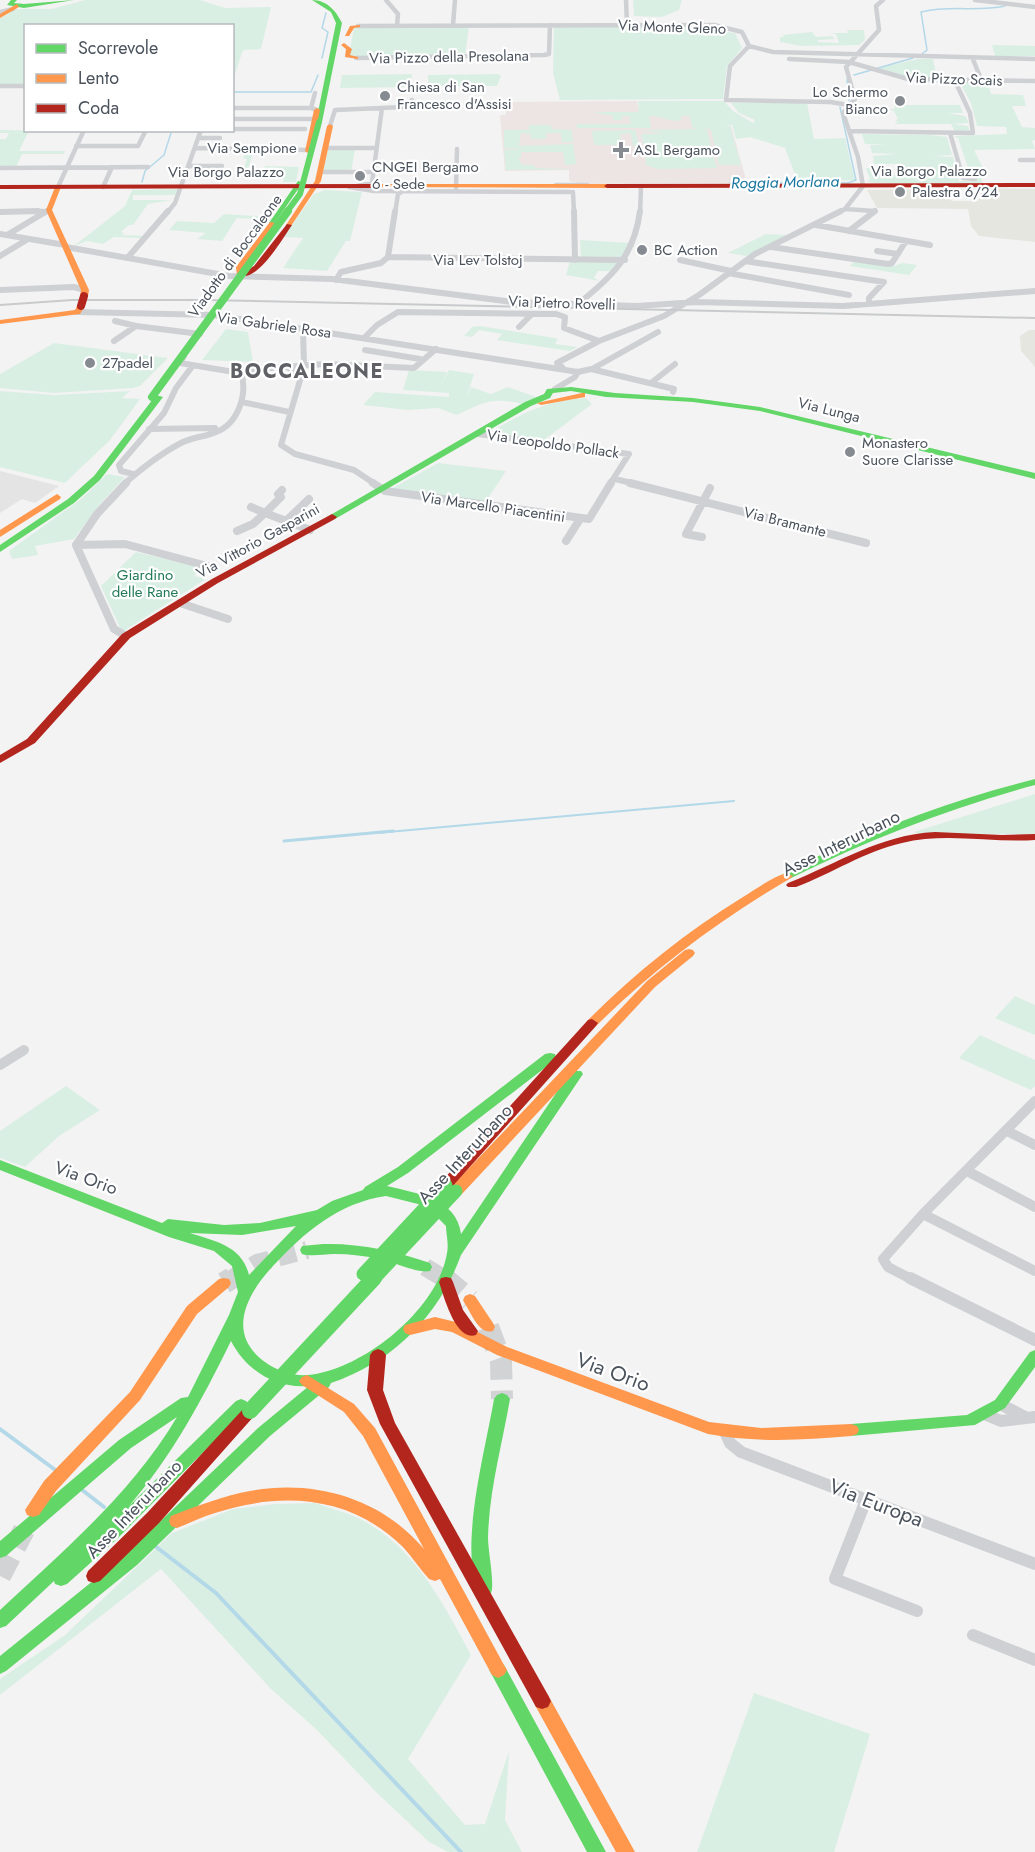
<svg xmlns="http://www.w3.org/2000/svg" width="1035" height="1852" font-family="Jost,sans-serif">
  <rect width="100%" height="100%" fill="#f3f3f3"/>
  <path fill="#e6e6e1" d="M983,188L1035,189V242L979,236L971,226L968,209L877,208L867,190L938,189L952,201H978Z
    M1029,330H1035V367L1021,351L1020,336Z"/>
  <path fill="#e5e4e4" d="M0,471L59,486L35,503L22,499L0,513Z"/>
  <path fill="#ece5e3" d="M637,101L640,115L703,114L705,126H731L747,183L582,184L569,181V170L505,171L500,115H506L505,102Z"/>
  <path fill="#daefe4" d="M85,0H200L225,8L271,7L261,49L243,50L234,77L232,26H26L25,85H0V18L16,9H52Z
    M633,0H682L679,10L662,17L634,16Z
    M469,26L465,56H349L354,27Z
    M554,26L693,27L735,33L742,48L727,66L723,99L560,100L553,73Z
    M847,30H864L865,40L859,45L801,46L780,42V37H784L783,35L812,32L816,37L832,36L835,39L818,40V42L839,43L836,34L829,33H848Z
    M992,45L1035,46V56H995Z
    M918,59H933L937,78L906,77L874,69Z
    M412,74L411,87L340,88L342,75Z
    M498,74L501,76L497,86H428V75Z
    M987,80L991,94L1023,95L1026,106H1012L1022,127L1035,128V140L1032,141L1035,149L974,150L983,168H978L983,183H872L867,181L870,179L866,168H871L872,175H897L895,168L900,167L899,164H874L873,156L896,154L872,153L870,145L886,144H865L862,134L946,135H930L947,137L952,155L933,156L953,157L956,167L938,168L955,169L959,181H971L965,174L970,173L969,169L972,168H968L958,138L954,136L1007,134L1006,127L977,126L971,103L959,81Z
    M638,101H724L733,111L753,123L755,120L739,113L731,103H807L814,139L845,138L855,180L758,183L797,180L785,148L750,137L736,139L732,125L725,126H730L741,165H719L711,130L704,128L707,130L711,146L707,148L711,149L717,168L657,169L646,165L644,150L648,148L644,146L641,134L665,133L640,130L699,129L693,128L689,116H681V121C667,121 661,116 649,116L651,128H577L576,124H631L629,116H622V120H613V116L593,112H638L639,115Z
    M894,105H960L963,113H948L965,116L969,123L953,124L968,126L970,131L955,132L951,124H894L898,122L895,120L898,119L894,111L888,109H895Z
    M529,125H551L552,129L572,130L573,142H562L561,133H546V139H531L530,134L521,133L519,146L573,144L576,164L565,165L563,152H521V158H518L522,165H532L537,168L574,169L506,170L504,150L526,149L504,148V130H529Z
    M0,130L74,131H29L19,151H65L64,154H22L16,167H0V139H6L9,133H0Z
    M635,130L640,148L633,146L631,133L620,134L622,145H594L592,131Z
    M328,149H355L351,172H323Z
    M245,153H253L248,169H263L265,166L299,167L296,182H283L284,172H242L247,159L243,158Z
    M178,189L176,195H133V200H171L148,204L133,225H129L121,232L124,233L122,235L143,236L141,238L114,237L103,244L87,241L74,246L125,206L132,190Z
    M325,190L362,192L350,241H346L327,271L283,268L303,238L283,237L314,194Z
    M224,214L273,217L271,220L237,218L222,241L197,239L206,233L169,230L177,221L214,223Z
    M766,234L787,235L747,256L728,253Z
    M580,240L630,243L621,258L581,257Z
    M570,261L617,262V263L610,271H598L594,278L600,281L566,275Z
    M854,261L894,266L902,263L917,265L909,275L850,266Z
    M480,326L555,338L558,339L555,344L578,347L570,351L497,340L502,334L479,330L472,337L464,336L472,327Z
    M226,329L248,332L253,362L202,360Z
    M54,343L168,358L140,386L133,388L54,393L0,388V374Z
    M409,370L447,372L440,387L449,370L474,374L467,396L471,387L491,394L508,387L536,397L523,404C493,397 484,401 457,415L438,408L408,410L363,405L375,392L449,397V393L403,390Z
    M0,391L54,395L130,391L122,398L140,399L110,440L65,483L0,467Z
    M586,398L592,404L544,440L501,435L502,431L497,428C526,411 551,400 586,398Z
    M438,463L506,471L485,503L391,489Z
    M107,474L125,477L100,504L74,539L35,546L38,555L12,559L9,551L81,499Z
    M136,552L204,568L194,576L206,579L122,632L101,586Z
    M1035,794V834H919L914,832Z
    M1015,996L1035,1005V1035L995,1018Z
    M980,1035L1035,1060V1086L1031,1090L959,1058Z
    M66,1086L100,1110L59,1136L25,1167L0,1158V1131Z
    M315,1503C329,1508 345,1512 358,1518C414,1545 443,1603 471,1655L408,1759L465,1825L485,1824L509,1751L505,1820L522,1852H448L429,1842L376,1792L317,1730L271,1689L161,1569L0,1695V1679L65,1635L172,1533L233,1509L275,1504Z
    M754,1693L870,1734L834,1852H697Z"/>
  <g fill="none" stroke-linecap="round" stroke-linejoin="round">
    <path stroke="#b3d8e8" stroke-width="1.5" d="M922,54L927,50L921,12C949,5 977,12 1005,6
      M322,58L328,32L322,28L326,13
      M854,75L913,58
      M847,79L849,101
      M232,92H311L318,75
      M142,182L145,171L164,155L171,133
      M730,183H848L856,180L840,107"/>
    <path stroke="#b3d8e8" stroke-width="2" d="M377,833L734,801"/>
    <path stroke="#b3d8e8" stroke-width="3" d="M284,841L393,831"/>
    <path stroke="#b3d8e8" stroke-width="4" d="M0,1429L54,1469
      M81,1489L104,1507
      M155,1546L216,1593L461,1852"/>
    <path stroke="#d1d3d5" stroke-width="18" stroke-dasharray="18 9" stroke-linecap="butt" d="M425,1267L447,1280
      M230,1280L257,1263L307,1250"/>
    <path stroke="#d1d3d5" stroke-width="22" stroke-dasharray="22 11" stroke-linecap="butt" d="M444,1278L470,1300
      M224,1283L232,1278
      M488,1327L501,1361L502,1399
      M0,1576L24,1530"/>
    <path stroke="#ced0d3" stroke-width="4.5" d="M386,0L398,14L397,26
      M626,0L627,25
      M975,0L1035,7
      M0,12L13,9
      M453,25L455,0
      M358,26L714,25L742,32L749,46L773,52L1035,59
      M749,46L730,66L726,100L830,102L849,105
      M972,57L981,79
      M356,58L544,55L549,54L550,25
      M789,59L849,62L908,79L1035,81
      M0,86H26
      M315,93L311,108L317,110
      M232,108H311
      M232,119H314
      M330,126L335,110L404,107L412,100
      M232,129H305
      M849,131L973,133L970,113L954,79
      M950,133L963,178L975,179L963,174
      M198,138H220
      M76,146H138L146,130
      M195,148L308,150
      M326,148H377
      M1020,160H1035
      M188,166H222
      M0,168L148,167
      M320,172H372
      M556,185H587
      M357,186L372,183L382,108
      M58,187L84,130
      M103,187L112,167
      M349,187L374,191L570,192
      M456,188L457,149
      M573,192L574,213
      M845,209L875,211L873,213
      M0,212L43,211
      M45,213L49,210
      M167,213L175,203L201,130
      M395,213L398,194L403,191
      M640,213L641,187
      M838,213L845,209L863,186L858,157L843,113L855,99L846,67L879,30L876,6L883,0"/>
    <path stroke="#ced0d3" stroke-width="6" d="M574,211L575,260
      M0,212L38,211
      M816,225L930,245
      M849,231L875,211
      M0,234L65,245
      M7,235L47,211
      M66,247L229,276L332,279L513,302L637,306L696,302L843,306L1035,291
      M771,247L888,264L892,263L906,241
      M877,251L898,254
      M0,256L28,239
      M129,256L168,211
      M388,257L625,260
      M388,257L395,211
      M680,260L731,271
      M745,261L884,282L869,298V304
      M728,273L849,295
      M336,280L341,272L381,263L388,257
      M0,290L74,287L85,290
      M578,304C612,276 634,257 640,211
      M77,312L214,315L578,372L591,369L674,389L673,392
      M115,321L136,326
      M519,327L532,314
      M303,329L304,366
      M364,338L377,325L398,312L556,314L565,317L564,328L599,341
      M114,341L136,326L200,334
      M365,350L420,359
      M184,356L180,363L228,371L325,364L414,368L436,349
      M562,367L557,363L599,341L664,316L699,295L755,254L841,211
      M289,368L301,377L281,445L295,454L354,470L375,484
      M592,369L658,332
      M651,383L675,364
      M555,389L575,377L578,372
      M242,402L289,412
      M149,429L215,428
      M478,434L629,454L610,484
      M133,474L121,471L119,465L164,413L176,388L191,368
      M615,479L636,484
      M124,484C141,469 160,454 181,443C192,437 205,437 216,432C238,424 248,394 241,373"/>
    <path stroke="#ced0d3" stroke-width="8" d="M126,483L97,514L76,545L114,629L126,636
      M373,483L385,491L589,519L611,483
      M630,483L866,543
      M282,490L278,494L281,497L265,513L310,530
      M286,521L309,499
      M237,531L253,524L265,513L251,507
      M702,537L686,534L710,488
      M566,541L580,519
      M76,545L125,544L211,567
      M180,603L228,619"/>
    <path stroke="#ced0d3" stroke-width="10" d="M0,1065L24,1050
      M1007,1131L1035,1145
      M967,1171L1035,1207
      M923,1214L1035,1271
      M913,1280L888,1267L883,1259L923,1214L1035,1101"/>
    <path stroke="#ced0d3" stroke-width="12" d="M910,1278L1035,1340
      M1000,1404L1025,1417
      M984,1414L1001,1421L1035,1417
      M725,1432L730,1443L741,1452L1035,1564
      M866,1500L835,1579L917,1611
      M973,1635L1035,1660"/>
    <path fill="#63d668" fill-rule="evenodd" d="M11,0H17L14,3L24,4L74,0L24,8L7,5Z
      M312,0C327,0 336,11 342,23L322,122L319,124L316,122L336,23L331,12Z
      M298,181L303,182L274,224H270L269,223Z
      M571,387L615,393L693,398L760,407L1035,473V479L760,411L693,402L606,397L571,391L553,393L550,398L531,406L335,519H329L327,517L525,402L544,394L547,389Z
      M156,395L163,397L100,480L74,503L0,552V545L68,499L94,476Z
      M1035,779V785C950,808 870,839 791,878L787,879L781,876C792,865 812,859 826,853C893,822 963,797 1035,779Z
      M550,1053L555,1054L556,1057L555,1060L408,1173L387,1186C415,1193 457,1198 461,1234L571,1071H581L583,1074L461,1255C439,1316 393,1362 331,1383L329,1387L270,1436L137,1565L6,1671L0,1674V1656L125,1555L258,1428L309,1386C275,1389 246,1370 231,1341C202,1400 172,1456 129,1506L236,1401L241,1399L246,1401L249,1405L246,1409L117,1539L67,1584L61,1586L55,1584L54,1581L6,1626L0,1628V1610C64,1550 132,1493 177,1417L131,1448L6,1556L0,1558V1541L119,1440L181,1398L188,1397L229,1315L238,1292L232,1266L214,1251L169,1237L0,1170V1160L162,1223L168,1219L224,1225L260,1223L317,1210L332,1201L363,1190L365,1187L398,1167L545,1054ZM386,1196L426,1206L446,1226C446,1234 449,1244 447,1253C438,1309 363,1370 308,1375C293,1376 277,1371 265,1362C226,1334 246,1295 273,1266C305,1232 338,1203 386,1196ZM296,1226L249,1275C242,1246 215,1241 190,1233L242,1235Z
      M323,1244C360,1243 395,1251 430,1263L432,1267L430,1271C419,1274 393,1262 381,1259C366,1256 350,1254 334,1254C324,1254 312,1257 302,1254L300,1250L302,1246Z
      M1035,1350V1367L1005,1408L975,1425L851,1436L845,1434L843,1430L845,1426L851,1424L967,1415L995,1400L1030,1352Z
      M502,1393L507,1395L510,1399C502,1445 489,1491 488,1538C488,1551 495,1584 491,1593L485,1595L479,1593C458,1548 486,1448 494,1399L497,1395Z
      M498,1662L504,1665L606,1852H587L492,1675L489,1670L492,1665Z"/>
    <path fill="#ff974d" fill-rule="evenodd" d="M17,4L19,7L0,18V14Z
      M360,25V27L354,28L349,36H345L350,26Z
      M344,43L352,49L350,55L358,57V59L345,57L346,49L341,45Z
      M317,108L320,110L311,151L308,153L305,151L314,110Z
      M330,124L333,126L321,181L291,226H287L286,225L315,181L327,126Z
      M376,184H607L610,186L607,188L374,187L373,186Z
      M58,185L61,187L52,210L89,290L88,296L84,298L80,296L81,290L46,210L55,187Z
      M270,222L275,223L244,267L243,276H237L236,267Z
      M78,304L85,306L80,314L0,324V320L75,310Z
      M582,393H585V397L541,405L537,403Z
      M57,494L61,497L60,499L0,537V530Z
      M787,873L793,876L791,878C719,920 655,968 596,1026H588L586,1023L588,1020C635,973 686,932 743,897C756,889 772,877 787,873Z
      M689,949L693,950L695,953L693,956L655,987L461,1195H451L449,1191L451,1187L647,981L685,950Z
      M224,1278L229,1279L231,1283L229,1287L197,1314L140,1400L56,1491L39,1515L33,1517L27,1515L25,1510L44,1481L130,1392L187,1306L219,1279Z
      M470,1294L475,1296L493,1323L495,1327L493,1331C479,1335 472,1314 465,1304L463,1300L465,1296Z
      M435,1317L460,1323L507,1347L709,1422L761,1428L851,1424L857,1426L859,1430L857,1434L851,1436C803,1440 756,1443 708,1434L497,1355L452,1332L435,1329L410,1335L405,1333L403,1329L405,1325Z
      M307,1375L354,1404L375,1428L504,1665L507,1670L504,1675L498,1678L492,1675L440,1579L435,1581L429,1579C420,1569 412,1557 403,1547C351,1496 283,1491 215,1513C202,1517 190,1523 177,1528L171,1526L169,1521L171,1516C197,1506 223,1496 250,1491C314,1479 381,1498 424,1549L363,1436L344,1412L302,1385L299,1381L302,1377Z
      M542,1693L548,1695L635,1852H616L536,1707L533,1701L536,1695Z"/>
    <path fill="#b3261e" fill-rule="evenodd" d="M1035,183V187L607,188L604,186L607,184Z
      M0,185L376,184L379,186L376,188L0,189Z
      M287,224L292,225C283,238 261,276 244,276V272L254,266Z
      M332,514L337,517L335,519L218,583L130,638L35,743L0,763V755L27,739L122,634L212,579Z
      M935,832L1002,835L1035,834V840C991,843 945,832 902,843C865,851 831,874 796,887H788L786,885L788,883C839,863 879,835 935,832Z
      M592,1019L598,1023L596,1026L451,1188H441L439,1185L441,1182L588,1020Z
      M446,1277L451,1278L453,1282L463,1310L478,1331L476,1335C456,1342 444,1297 439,1282L441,1278Z
      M378,1349L383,1351L386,1355L383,1390L395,1423L548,1695L551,1701L548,1707L542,1709L536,1707L380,1424L367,1390L370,1355L373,1351Z
      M250,1405L255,1407L258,1411L255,1415L159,1523L100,1581L94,1583L88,1581L86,1576L88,1571L147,1513L245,1407Z"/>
    <path stroke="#c8cacc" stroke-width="2" d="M0,305L72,300H205L1035,318"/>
    <path stroke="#63d668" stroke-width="6" d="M286,213L300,194L319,122"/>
    <path stroke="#63d668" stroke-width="8" d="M152,397L288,211"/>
    <path stroke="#63d668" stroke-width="13" d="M363,1274L446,1185
      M373,1280L456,1191"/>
    <path stroke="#63d668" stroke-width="16" d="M250,1411L374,1278"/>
    <path stroke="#b3261e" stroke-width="8" d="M81,306L84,296"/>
  </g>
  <g fill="#868b92" stroke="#fff" stroke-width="2">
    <circle cx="385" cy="96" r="6"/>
    <circle cx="900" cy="101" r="6"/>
    <path d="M618 141h6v6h6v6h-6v6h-6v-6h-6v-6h6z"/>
    <circle cx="360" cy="176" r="6"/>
    <circle cx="900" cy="192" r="6"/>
    <circle cx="642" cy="250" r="6"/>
    <circle cx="90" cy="363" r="6"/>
    <circle cx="850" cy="452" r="6"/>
  </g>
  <g text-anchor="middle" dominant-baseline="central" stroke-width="4.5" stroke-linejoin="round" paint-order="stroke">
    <g font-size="15" fill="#4b535d" stroke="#fff">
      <text transform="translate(672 27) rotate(2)">Via Monte Gleno</text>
      <text transform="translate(449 57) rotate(-1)">Via Pizzo della Presolana</text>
      <text transform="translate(954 79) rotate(2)">Via Pizzo Scais</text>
      <text x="252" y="148">Via Sempione</text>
      <text x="929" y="171">Via Borgo Palazzo</text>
      <text x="226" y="172">Via Borgo Palazzo</text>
      <text transform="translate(235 256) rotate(-54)">Viadotto di Boccaleone</text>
      <text x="478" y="260">Via Lev Tolstoj</text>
      <text transform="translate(562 303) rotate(2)">Via Pietro Rovelli</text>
      <text transform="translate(274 325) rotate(8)">Via Gabriele Rosa</text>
      <text transform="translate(829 410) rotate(14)">Via Lunga</text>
      <text transform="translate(553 444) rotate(8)">Via Leopoldo Pollack</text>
      <text transform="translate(493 507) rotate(8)">Via Marcello Piacentini</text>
      <text transform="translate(785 522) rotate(14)">Via Bramante</text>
      <text transform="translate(258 541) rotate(-29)">Via Vittorio Gasparini</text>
    </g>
    <g font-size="15" fill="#4b535d" stroke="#fff" text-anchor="start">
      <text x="397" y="87">Chiesa di San<tspan x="397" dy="17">Francesco d'Assisi</tspan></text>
      <text x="888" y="92" text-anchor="end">Lo Schermo<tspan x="888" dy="17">Bianco</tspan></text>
      <text x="634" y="150">ASL Bergamo</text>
      <text x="372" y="167">CNGEI Bergamo<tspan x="372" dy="17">6 - Sede</tspan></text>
      <text x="912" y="192">Palestra 6/24</text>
      <text x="654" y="250">BC Action</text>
      <text x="102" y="363">27padel</text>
      <text x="862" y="443">Monastero<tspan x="862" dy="17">Suore Clarisse</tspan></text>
    </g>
    <g font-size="15" fill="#217956" stroke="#fff">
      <text x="145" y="575">Giardino<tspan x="145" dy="17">delle Rane</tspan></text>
    </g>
    <g font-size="16" font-style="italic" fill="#1b77a0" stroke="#fff">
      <text transform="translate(785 182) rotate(-1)">Roggia Morlana</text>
    </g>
    <g font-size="18" fill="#4b535d" stroke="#fff">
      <text transform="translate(841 843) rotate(-26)">Asse Interurbano</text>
      <text transform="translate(465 1154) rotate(-47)">Asse Interurbano</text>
      <text transform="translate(86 1178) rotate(20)">Via Orio</text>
      <text transform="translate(134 1509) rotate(-46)">Asse Interurbano</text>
    </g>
    <g font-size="20" font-weight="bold" letter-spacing="1.5" fill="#5f6166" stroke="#fff">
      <text x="307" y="371">BOCCALEONE</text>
    </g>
    <g font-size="21" fill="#4b535d" stroke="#fff">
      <text transform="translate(613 1372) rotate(20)">Via Orio</text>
      <text transform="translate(876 1503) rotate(21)">Via Europa</text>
    </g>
  </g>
  <rect x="24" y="24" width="210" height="108" fill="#ffffff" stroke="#b7babe" stroke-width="1.5"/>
  <rect x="36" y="44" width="30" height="9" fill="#63d668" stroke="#b7babe" stroke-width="1.5"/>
  <text x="78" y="54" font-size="18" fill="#4b535d">Scorrevole</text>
  <rect x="36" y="74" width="30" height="9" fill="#ff974d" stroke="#b7babe" stroke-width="1.5"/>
  <text x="78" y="84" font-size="18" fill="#4b535d">Lento</text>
  <rect x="36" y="104" width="30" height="9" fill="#b3261e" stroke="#b7babe" stroke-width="1.5"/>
  <text x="78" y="114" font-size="18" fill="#4b535d">Coda</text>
</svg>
